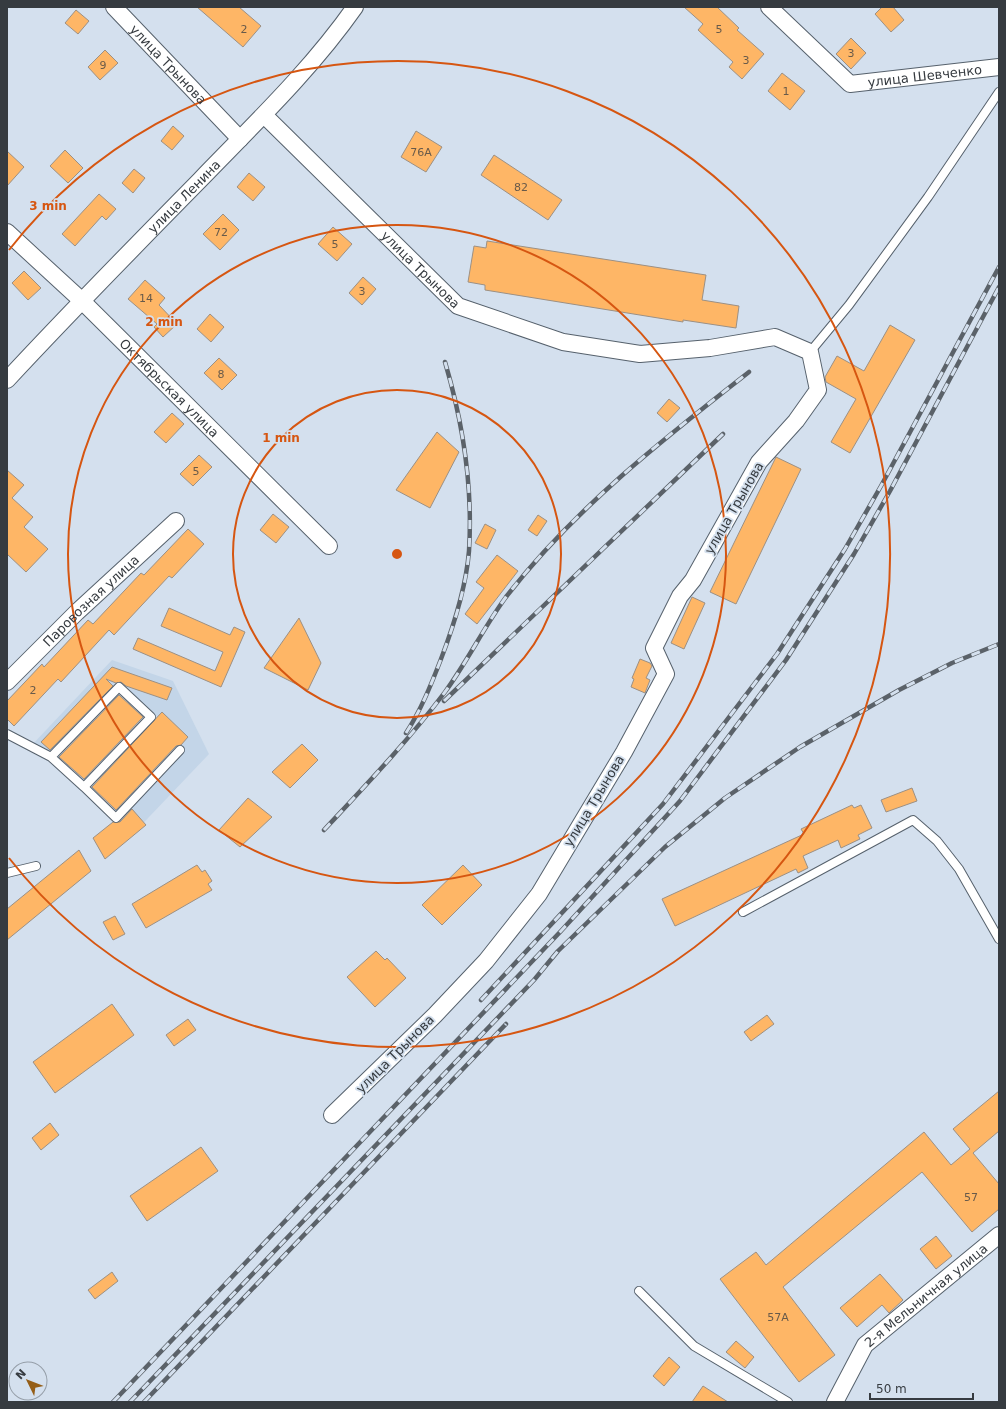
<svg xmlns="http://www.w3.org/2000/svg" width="1006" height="1409" font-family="'DejaVu Sans',sans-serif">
  <rect width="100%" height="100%" fill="#d4e0ee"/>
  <path fill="#c3d5e8" d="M112,660L173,681L209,754L130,837L32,745Z"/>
  <path fill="#feb666" stroke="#9c9084" d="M197,7H239L261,26L243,47Z
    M684,7H717L739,28L737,30L764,54L742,79L729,67L733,62L698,30L703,24Z
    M882,7H893L904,20L891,32L875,14Z
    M76,10L89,21L78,34L65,23Z
    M851,38L866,53L851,69L836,54Z
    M105,50L118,63L100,80L88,67Z
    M782,73L805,91L790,110L768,91Z
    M173,126L184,136L172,150L161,141Z
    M416,131L442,147L426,172L401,157Z
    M65,150L83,168L68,183L50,166Z
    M7,151L24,167L7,186Z
    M494,155L562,200L548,220L481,175Z
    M134,169L145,178L133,193L122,183Z
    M249,173L265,187L253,201L237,187Z
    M99,194L116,209L106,220L102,216L75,246L62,234Z
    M223,214L239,230L220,250L203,234Z
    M333,227L352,244L337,261L318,244Z
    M487,241L706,275L702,300L739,306L736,328L683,320V322L485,290V285L468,282L474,246L486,248Z
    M24,271L41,288L28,300L12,283Z
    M363,277L376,289L362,305L349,293Z
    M145,280L165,298L159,305L177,324L163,337L154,327L157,324L128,299Z
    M210,314L224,327L211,342L197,329Z
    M890,325L915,340L850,453L831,442L856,399L826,382L825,377L837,356L864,371Z
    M219,358L237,375L222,390L204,373Z
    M669,399L680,408L667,422L657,413Z
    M172,413L184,424L166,443L154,432Z
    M437,432L459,452L430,508L396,490Z
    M199,455L212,467L193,486L180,474Z
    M776,457L801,469L736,604L710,592Z
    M7,470L24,485L12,498L33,517L24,527L48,549L26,572L7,554Z
    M273,514L289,527L276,543L260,530Z
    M538,515L547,521L537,536L528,530Z
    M485,524L496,530L487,549L475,543Z
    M188,529L204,544L172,578L169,576L114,635L109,630L61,682L58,679L14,726L7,719V701L42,664L44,667L88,620L93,624L141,573L144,575Z
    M497,555L518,571L477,624L465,614L484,588L476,582Z
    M692,597L705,603L684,649L671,643Z
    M169,608L230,635L234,627L245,632L221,687L133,649L138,638L215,671L223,652L161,626Z
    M299,618L321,663L308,690L264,668Z
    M640,659L650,663L652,666L646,678L650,680L645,693L631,687L634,679L632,678Z
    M112,667L172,688L167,700L126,686L121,682L116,683L106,679L113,686L50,750L41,742Z
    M119,695L143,717L84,779L59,757Z
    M162,712L188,737L181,745L176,746L116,810L92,787Z
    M302,744L318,760L290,788L272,772Z
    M912,788L917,801L886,812L881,800Z
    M248,798L272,817L240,847L219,830Z
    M852,805L854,808L861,805L872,828L858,835L860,839L841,848L838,840L803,856L808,868L798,873L796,869L675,926L662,899L804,834L801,829Z
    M132,809L146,825L105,859L93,838L113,822H120Z
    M79,850L91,871L7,940V909Z
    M197,865L202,872L205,870L212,881L208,884L212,890L146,928L132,904Z
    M463,865L482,885L442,925L422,905Z
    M115,916L125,934L113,940L103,922Z
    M376,951L385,960L387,958L406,978L375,1007L347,977Z
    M112,1004L134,1035L55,1093L33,1062Z
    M767,1015L774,1024L751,1041L744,1032Z
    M188,1019L196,1030L174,1046L166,1035Z
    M999,1091V1131L973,1153L999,1184V1209L972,1232L922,1172L783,1287L835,1355L799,1382L720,1279L756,1252L766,1265L924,1132L951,1165L970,1149L953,1129Z
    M50,1123L59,1135L41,1150L32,1138Z
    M201,1147L218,1171L147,1221L130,1196Z
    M936,1236L952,1256L936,1269L920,1249Z
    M112,1272L118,1281L95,1299L88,1290Z
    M880,1274L903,1300L889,1313L882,1305L857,1327L840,1308Z
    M736,1341L754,1357L745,1368L726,1352Z
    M669,1357L680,1367L664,1386L653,1376Z
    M703,1386L728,1402H692Z"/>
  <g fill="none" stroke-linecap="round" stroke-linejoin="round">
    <defs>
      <path id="lane" d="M810,352L849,305L928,197L999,92
        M7,734L51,757L84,787L151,717L119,687L51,757
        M84,787L116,818L180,750
        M7,873L36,866
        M743,912L913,820L937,841L959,869L999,939
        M639,1291L694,1346L788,1402"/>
      <g id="street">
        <path id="s1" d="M114,7L240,139"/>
        <path id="s2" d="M769,7L850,84L999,67"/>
        <path id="s3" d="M264,115L458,306L563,342L640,354L710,348L775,337L810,352L818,390L796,421L759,462L693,580L680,596L654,648L666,674L624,752L539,894L486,961L435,1015L332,1115"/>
        <path id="s4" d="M7,232L81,300L329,546"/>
        <path id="s5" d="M7,380C70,312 135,246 200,180C254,124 310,71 355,7"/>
        <path id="s6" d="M7,682L77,612L176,521"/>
        <path id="s7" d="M835,1402L865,1345L999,1235"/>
      </g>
    </defs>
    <use href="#lane" stroke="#56616c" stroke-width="10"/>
    <use href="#street" stroke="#56616c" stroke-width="18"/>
    <use href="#lane" stroke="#fff" stroke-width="8"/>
    <use href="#street" stroke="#fff" stroke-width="16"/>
    <defs>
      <path id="rail" d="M444,701L723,434
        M406,733C421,710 431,685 441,659C454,625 466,588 469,551C473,487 463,423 445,362
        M324,830C366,785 408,741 445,692C467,662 484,627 506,597C574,509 662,440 749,372
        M481,1000L663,804L777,654L845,549L881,486L999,267
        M113,1402L561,931L680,801L786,660L854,554L890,491L999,287
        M130,1402L534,980L558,951L665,847L725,798L800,747L899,690L952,663L999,644
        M144,1402L506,1024"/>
    </defs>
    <use href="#rail" stroke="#5b6269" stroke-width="4.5"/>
    <use href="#rail" stroke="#d4e0ee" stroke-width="3" stroke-dasharray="9" stroke-linecap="butt"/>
  </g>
  <g fill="none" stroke="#d65611" stroke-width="2">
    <circle cx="397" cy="554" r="164"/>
    <circle cx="397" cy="554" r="329"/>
    <path d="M9 250A493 493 0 1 1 9 858"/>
  </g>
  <g text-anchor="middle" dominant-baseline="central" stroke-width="3.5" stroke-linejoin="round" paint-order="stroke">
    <g font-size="11" fill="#685a4a">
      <text x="244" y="29">2</text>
      <text x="719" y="29">5</text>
      <text x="851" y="53">3</text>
      <text x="746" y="60">3</text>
      <text x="103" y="65">9</text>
      <text x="786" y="91">1</text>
      <text x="421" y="152">76А</text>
      <text x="521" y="187">82</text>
      <text x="221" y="232">72</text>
      <text x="335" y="244">5</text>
      <text x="362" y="291">3</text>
      <text x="146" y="298">14</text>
      <text x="221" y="374">8</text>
      <text x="196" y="471">5</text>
      <text x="33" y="690">2</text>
      <text x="971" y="1197">57</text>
      <text x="778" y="1317">57А</text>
    </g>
    <g font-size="13" fill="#363b40" stroke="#d4e0ee">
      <text stroke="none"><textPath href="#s1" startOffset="79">улица Трынова</textPath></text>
      <text stroke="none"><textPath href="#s2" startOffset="187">улица Шевченко</textPath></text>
      <text stroke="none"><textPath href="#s5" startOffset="255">улица Ленина</textPath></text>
      <text stroke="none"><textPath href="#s3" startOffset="220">улица Трынова</textPath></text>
      <text stroke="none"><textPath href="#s4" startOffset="225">Октябрьская улица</textPath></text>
      <text transform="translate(734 508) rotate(-60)">улица Трынова</text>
      <text stroke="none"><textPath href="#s6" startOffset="117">Паровозная улица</textPath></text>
      <text transform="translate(594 801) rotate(-59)">улица Трынова</text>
      <text transform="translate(395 1054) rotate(-45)">улица Трынова</text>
      <text stroke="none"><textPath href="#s7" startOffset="143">2-я Мельничная улица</textPath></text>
    </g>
  </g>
  <circle cx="397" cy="554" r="6" fill="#d65611" stroke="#d4e0ee" stroke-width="2"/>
  <g font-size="12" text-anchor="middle" font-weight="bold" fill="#d65611" stroke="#d4e0ee" stroke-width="3.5" stroke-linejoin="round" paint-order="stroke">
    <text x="48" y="210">3 min</text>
    <text x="164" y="326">2 min</text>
    <text x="281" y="442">1 min</text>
  </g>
  <rect width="1006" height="1409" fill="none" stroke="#363b40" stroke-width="16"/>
  <g transform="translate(28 1381) rotate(313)"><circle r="19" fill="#d4e0ee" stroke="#959ea8"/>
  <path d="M0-3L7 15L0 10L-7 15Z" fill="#955e17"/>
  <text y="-6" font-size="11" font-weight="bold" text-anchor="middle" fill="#363b40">N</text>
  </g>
  <path d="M870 1393v6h103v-6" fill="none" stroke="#363b40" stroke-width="2"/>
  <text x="876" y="1393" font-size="12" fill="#363b40" stroke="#d4e0ee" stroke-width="3" paint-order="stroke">50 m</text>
</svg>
